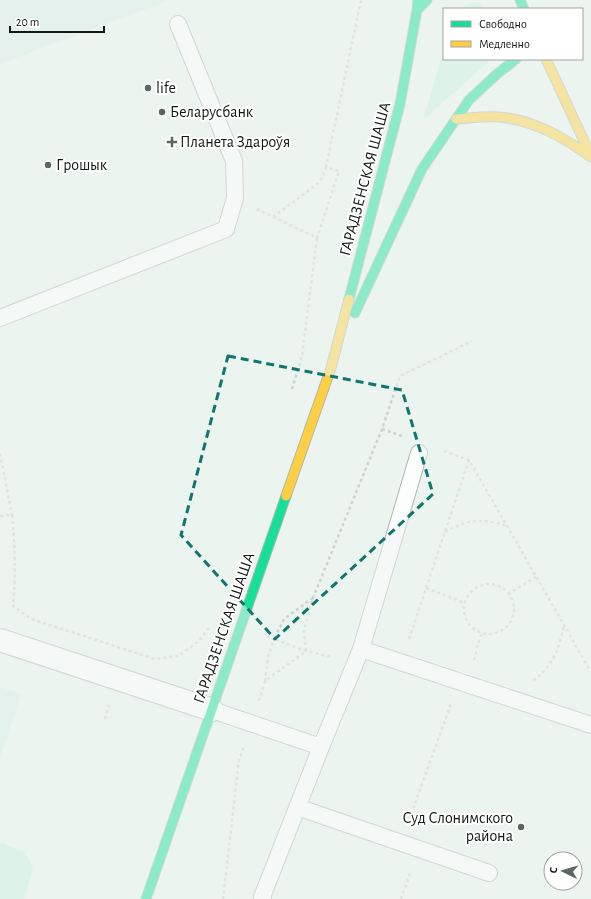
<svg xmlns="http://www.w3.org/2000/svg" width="591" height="899" font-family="'Alegreya Sans',sans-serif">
  <rect width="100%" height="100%" fill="#ecf4f0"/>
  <path fill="#dceee6" d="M0,0H170L0,64Z
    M0,687L21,694L0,758Z"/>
  <path fill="#caefe0" d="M469,3H479L486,9H460Z
    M444,49V59H492L423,120Z
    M3,843L25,852L33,868L24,899H0V844Z"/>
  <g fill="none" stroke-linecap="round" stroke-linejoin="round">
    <defs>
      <path id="lane" d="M0,318L226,229L235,198L234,161L178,24
        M361,649L591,725
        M212,710L321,747
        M297,807L489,873
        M263,899L262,897L321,747L361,649L419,453"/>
      <path id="street" d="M0,640L212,710"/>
      <path id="fast" d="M520,0L524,9
        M417,10L418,0
        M349,299L400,104L417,10L427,0
        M355,313L422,169L469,100L496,75L516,59
        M146,899L286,496"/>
      <path id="slow" d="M546,59L591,156
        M456,119C470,118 485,116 499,117C534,120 563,137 591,157
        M286,496L331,368L349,299"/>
    </defs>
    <use href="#lane" stroke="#afb5b2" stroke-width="18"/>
    <use href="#street" stroke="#afb5b2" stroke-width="24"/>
    <use href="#fast" stroke="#afb5b2" stroke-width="11"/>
    <use href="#slow" stroke="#afb5b2" stroke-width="11"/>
    <path stroke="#ced1d0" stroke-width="2.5" stroke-dasharray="3 3" stroke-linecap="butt" d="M257,209L317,238L339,171L326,167L361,0
      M273,217L320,182L326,167
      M292,389L302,356L317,238
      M382,429L402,436
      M444,451L469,460L591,672
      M0,454L12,515
      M0,516L12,515C15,546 16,575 13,606L31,619L155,659L178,656L199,641L210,626
      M445,532C468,519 482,518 507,526
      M464 609a25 25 0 1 1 50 0a25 25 0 1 1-50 0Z
      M426,588L465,603
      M508,594L536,577
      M313,598L284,619L274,639L306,651L332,657
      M409,639L469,460
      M306,651L304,630L313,598L382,429L400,376L472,341
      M474,660L481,634
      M533,680C538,678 540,675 543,672C556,659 560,643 564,625
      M265,681L268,657L274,639L267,636
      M259,701L265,681L306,651
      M105,719L109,705
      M409,820L451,704
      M223,899L239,760L244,747
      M401,899L411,871"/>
    <use href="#lane" stroke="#fcfdfd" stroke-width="16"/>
    <use href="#street" stroke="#fcfdfd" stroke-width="22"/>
    <use href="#fast" stroke="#16e098" stroke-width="9"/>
    <use href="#slow" stroke="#ffcf43" stroke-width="9"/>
  </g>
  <path d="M0 0H591V899H0ZM228,356L402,390L433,494L275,639L181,535Z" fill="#ecf4f0" fill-opacity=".55" fill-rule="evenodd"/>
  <path fill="none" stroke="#0f766e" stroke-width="3" stroke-dasharray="8 5" stroke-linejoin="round" d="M228,356L402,390L433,494L275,639L181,535Z"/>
  <g fill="#5f6562" stroke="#fff" stroke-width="1.5">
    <circle cx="148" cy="88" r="4"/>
    <circle cx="162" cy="112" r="4"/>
    <path d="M170 136h4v4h4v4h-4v4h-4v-4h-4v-4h4z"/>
    <circle cx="48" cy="165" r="4"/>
    <circle cx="521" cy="827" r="4"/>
  </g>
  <g text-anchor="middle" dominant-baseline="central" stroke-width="4" stroke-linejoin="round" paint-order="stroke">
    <g font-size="16" fill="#131816" stroke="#fff" text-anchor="start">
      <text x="156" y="88">life</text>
      <text x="170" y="112">Беларусбанк</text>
      <text x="180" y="142">Планета Здароўя</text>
      <text x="56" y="165">Грошык</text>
      <text x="513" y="818" text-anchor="end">Суд Слонимского<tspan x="513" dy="18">района</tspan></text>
    </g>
    <g font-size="16" fill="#131816" stroke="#fff">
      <text transform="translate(365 179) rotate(-75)">ГАРАДЗЕНСКАЯ ШАША</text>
      <text transform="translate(224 628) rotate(-71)">ГАРАДЗЕНСКАЯ ШАША</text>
    </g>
  </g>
  <rect x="443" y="8" width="140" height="52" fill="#ffffff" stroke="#a1a3a2"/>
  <rect x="451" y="21" width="20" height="6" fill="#16e098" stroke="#a1a3a2"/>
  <text x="479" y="28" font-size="12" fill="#131816">Свободно</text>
  <rect x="451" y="41" width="20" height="6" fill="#ffcf43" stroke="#a1a3a2"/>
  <text x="479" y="48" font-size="12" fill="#131816">Медленно</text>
  <g transform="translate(563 871) rotate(275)"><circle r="19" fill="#ffffff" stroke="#a1a3a2"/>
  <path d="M0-3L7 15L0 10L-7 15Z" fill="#5f6562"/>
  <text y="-6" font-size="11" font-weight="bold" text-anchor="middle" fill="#131816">С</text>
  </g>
  <path d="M10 26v6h94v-6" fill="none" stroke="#131816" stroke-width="2"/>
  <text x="16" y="26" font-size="12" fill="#131816" stroke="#ffffff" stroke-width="3" paint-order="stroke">20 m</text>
</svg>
